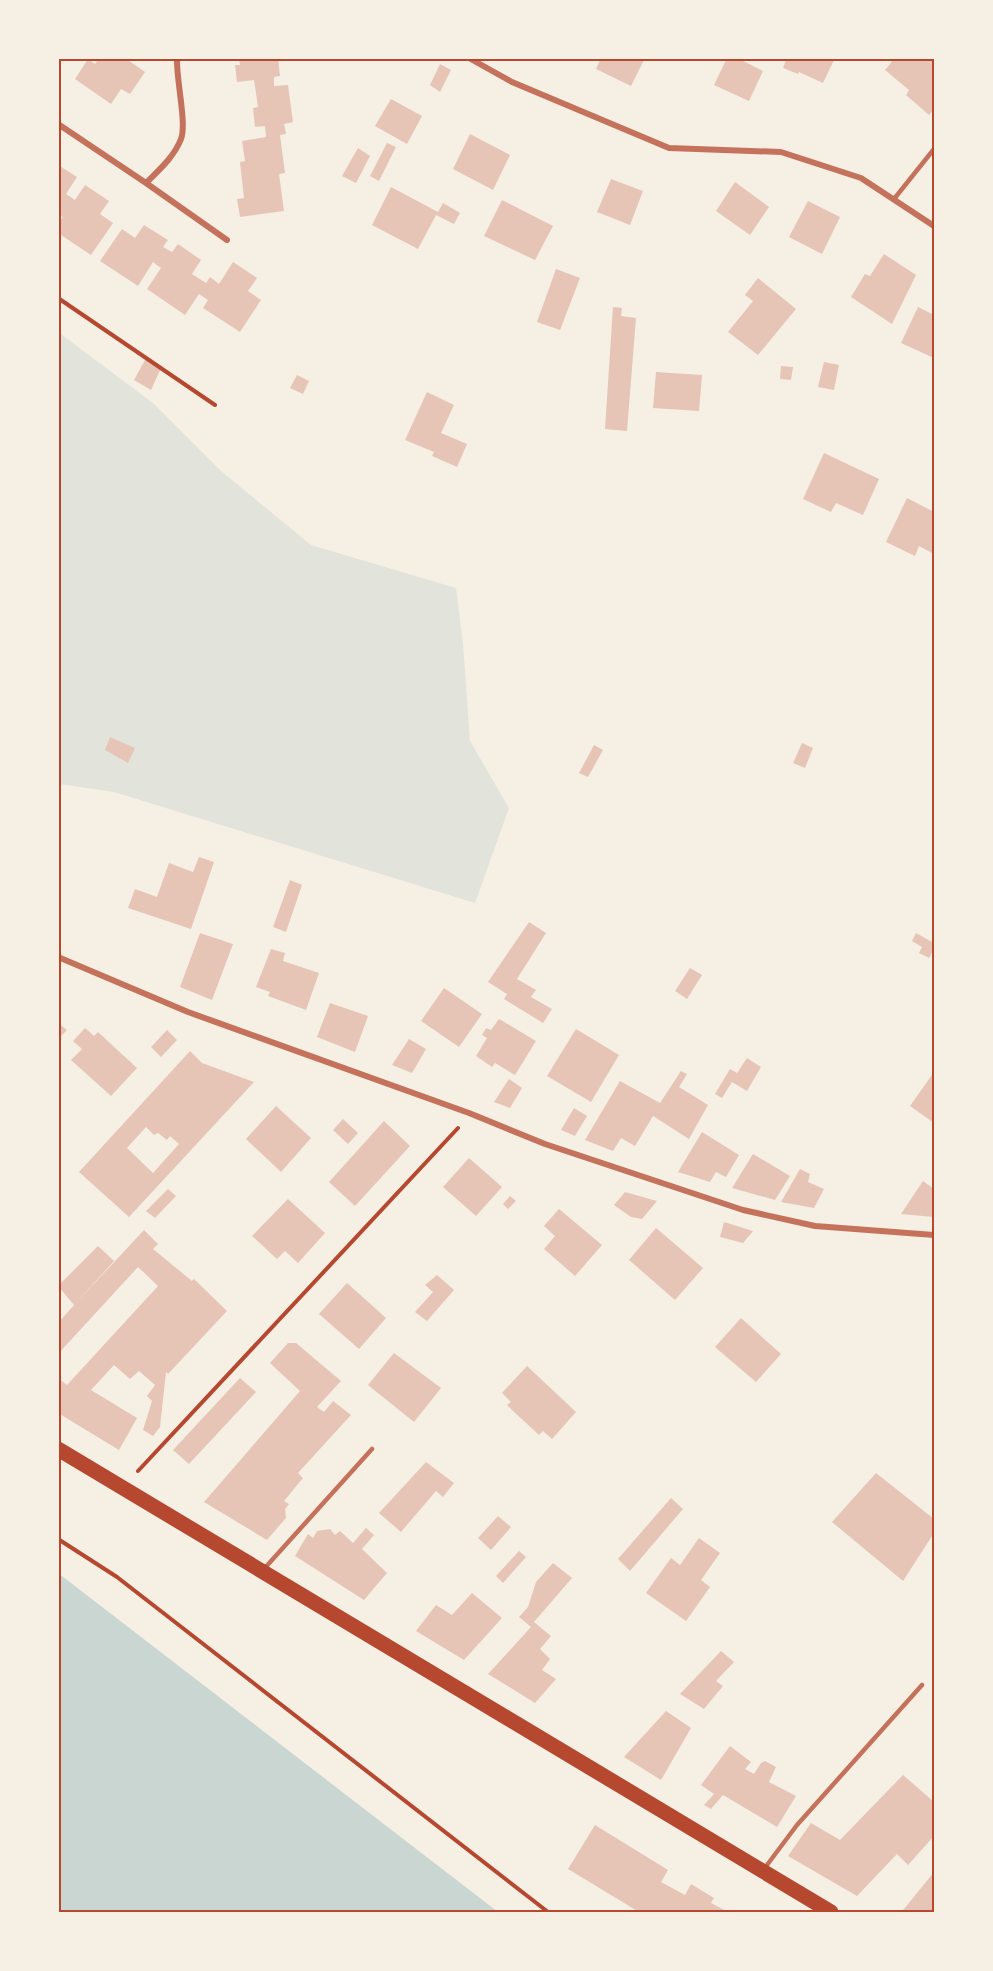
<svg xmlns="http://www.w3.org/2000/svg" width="993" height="1971" font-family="Mulish,sans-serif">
  <rect width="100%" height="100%" fill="#f6efe4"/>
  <path fill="#e2e4dc" d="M58,332L153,403L221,471L311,545L456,588L463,643L470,741L509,808L475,903L114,792L59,784Z"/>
  <path fill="#c9d6d2" d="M58,1573L498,1912H59Z"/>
  <path fill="#e6c5b7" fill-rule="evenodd" d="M99,58H125L145,72L130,94L121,89L111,104L75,79L88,59L95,64Z
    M239,58H278L280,76L274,77V86L288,85L293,122L284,124L286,134L280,135L285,173L279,174L284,211L240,217L237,199L244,198L240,162L245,161L242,141L266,137L265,126L255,127L253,108L258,107L254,80L237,82L235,65H240Z
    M601,58H645L631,86L596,69Z
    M727,58H737L763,71L749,101L714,85Z
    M787,58H835L823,83L799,72L798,74L783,68Z
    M895,58H930L934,62V109L929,115L906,95L909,90L885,70Z
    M440,64L451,70L440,92L430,85Z
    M391,99L422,116L407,144L375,126Z
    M470,134L510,155L493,190L453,169Z
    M387,143L396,147L379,181L370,176Z
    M358,148L370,156L356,183L342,176Z
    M58,165L77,177L66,194L75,200L85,185L109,201L100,214L113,223L91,255L58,233V224L63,217L58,213Z
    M611,179L643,191L630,225L597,212Z
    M735,182L769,207L750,235L716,211Z
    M391,187L438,212L443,203L460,213L454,224L436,215L418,249L372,225Z
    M502,200L553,226L535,260L484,236Z
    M808,201L840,217L822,254L789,237Z
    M144,225L168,240L163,247L172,252L178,244L201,260L192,274L206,283L210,277L219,284L233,262L257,278L248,291L261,300L240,332L203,308L208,300L199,294L185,315L147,289L161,268L153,262L138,286L100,261L122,229L135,238Z
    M884,254L916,275L892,324L851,297L865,274L870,276Z
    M556,269L580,278L560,330L537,322Z
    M758,278L796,309L758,355L728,332L753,301L745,295Z
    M613,307L622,308L621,316L636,318L627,431L605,429Z
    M918,307L934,315V358L901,343Z
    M146,358L161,368L151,390L134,380Z
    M824,362L839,365L834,390L818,387Z
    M781,366L793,367L791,380L780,379Z
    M656,372L702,375L699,411L653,408Z
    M297,375L309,381L303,394L290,388Z
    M427,392L454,405L441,433L467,444L457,467L432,456L434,452L405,440Z
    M824,453L879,479L863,515L836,503L831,512L803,499Z
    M907,498L934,512V554L919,546L915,556L886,542Z
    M110,737L135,748L128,763L105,750Z
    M802,743L813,748L805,768L793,763Z
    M594,745L603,750L588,777L579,773Z
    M199,857L214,862L191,929L128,908L135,889L157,897L169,863L193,872Z
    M290,880L302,885L286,932L273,927Z
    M529,922L546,933L517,979L536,990L531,997L552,1009L543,1023L504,999L507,994L488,982Z
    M200,933L233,944L212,1000L180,987Z
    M916,933L934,943V949L929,958L919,953L922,947L912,941Z
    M271,949L285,953L283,961L319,973L306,1010L268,996L270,992L256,987Z
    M690,968L702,975L687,999L675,991Z
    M444,988L482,1014L459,1047L421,1021Z
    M330,1003L368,1016L355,1052L317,1037Z
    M499,1019L536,1041L515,1075L495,1063L492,1067L476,1056L487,1038L482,1035L486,1028L491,1030Z
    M58,1023L67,1030L58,1039Z
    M85,1028L94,1036L98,1032L137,1068L111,1096L71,1060L82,1049L73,1041Z
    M576,1029L619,1055L591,1102L547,1076Z
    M167,1030L177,1040L161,1057L151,1047Z
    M409,1039L426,1049L412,1073L392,1065Z
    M190,1051L202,1063L254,1082L129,1217L79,1172ZM146,1127L154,1135L158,1133L167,1140L170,1136L179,1144L153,1173L127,1148Z
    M747,1058L761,1067L747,1091L732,1082L722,1098L715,1094L730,1069L737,1073Z
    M681,1071L687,1074L679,1087L708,1105L689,1139L653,1116L635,1146L621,1138L613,1151L585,1140L620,1081L660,1103Z
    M934,1072V1123L910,1106Z
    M509,1079L522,1088L510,1108L494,1102Z
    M276,1106L311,1138L281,1172L246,1139Z
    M574,1108L587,1116L575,1136L561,1130Z
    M343,1119L358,1133L348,1144L333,1130Z
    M384,1121L410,1146L355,1206L329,1182Z
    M702,1132L739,1155L726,1177L716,1172L710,1182L678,1172Z
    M753,1154L790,1176L775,1200L732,1188Z
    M469,1158L502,1187L476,1216L443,1187Z
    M800,1169L810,1174L808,1182L824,1189L814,1208L781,1202Z
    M923,1181L934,1189V1217L901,1214Z
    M168,1189L176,1196L155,1218L146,1211Z
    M625,1192L657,1201L642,1219L631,1217L614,1205Z
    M510,1196L516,1201L508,1209L503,1204Z
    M288,1199L325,1233L298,1263L285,1251L277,1259L252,1236Z
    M559,1209L602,1245L575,1276L544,1249L555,1236L544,1226Z
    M724,1222L753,1231L743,1243L720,1237Z
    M656,1228L703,1268L675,1300L629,1260Z
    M144,1230L158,1244L153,1249L192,1281L194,1279L227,1311L168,1374L166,1372L160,1427L153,1436L143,1430L152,1401L147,1396L155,1385L139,1371L130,1379L114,1365L91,1390L137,1418L119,1450L58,1413V1378L67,1385L158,1286L138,1267L58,1354V1323L74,1305L58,1286L98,1246L114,1261L76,1303Z
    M437,1275L454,1290L427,1321L415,1312L433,1292L425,1285Z
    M347,1283L386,1318L359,1349L319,1314Z
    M741,1318L781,1354L756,1382L715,1347Z
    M288,1343H296L341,1381L317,1407L324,1412L333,1401L351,1415L298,1473L303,1478L284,1501L289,1504L285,1509L286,1518L267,1540L204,1502L300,1391L270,1363Z
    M394,1353L441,1388L414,1422L368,1385Z
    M527,1366L576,1412L552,1439L543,1431L539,1435L512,1410L507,1405L511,1402L502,1393Z
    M240,1378L256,1392L189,1464L173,1450Z
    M426,1462L454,1483L443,1497L436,1491L401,1532L379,1513Z
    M876,1473L934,1519V1533L903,1581L832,1522Z
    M671,1498L683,1509L630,1571L618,1559Z
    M498,1516L511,1527L491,1550L478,1538Z
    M366,1528L374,1535L362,1549L387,1573L364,1600L295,1556L308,1534L313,1538L317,1531L330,1529L335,1535L340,1531L353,1543Z
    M699,1538L720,1553L701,1580L710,1587L686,1621L646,1593L671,1558L680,1565Z
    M519,1551L526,1557L503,1583L496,1576Z
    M553,1563L572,1578L534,1622L551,1636L540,1649L550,1659L542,1670L556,1679L535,1703L488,1674L531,1627L519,1617L528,1607L536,1582Z
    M472,1593L502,1618L464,1660L416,1631L436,1605L452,1615Z
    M721,1651L734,1662L716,1681L723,1686L704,1709L680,1694Z
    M666,1711L691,1728L661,1780L624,1757Z
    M730,1746L751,1762L745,1769L754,1774L761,1763L765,1761L776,1767L769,1782L796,1796L777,1827L723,1795L711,1809L704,1805L714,1794L701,1785Z
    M903,1775L934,1802V1836L908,1865L897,1854L857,1896L788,1856L811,1823L840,1840Z
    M595,1825L668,1870L661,1882L685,1895L691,1884L714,1898L711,1903L728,1912H639L568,1869Z
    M934,1872V1912H901L904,1909Z"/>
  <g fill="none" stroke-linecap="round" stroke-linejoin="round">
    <path stroke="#b5482f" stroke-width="4" d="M58,298L215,405
      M138,1471L458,1128
      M58,1539L117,1577L548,1912"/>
    <path stroke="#c5725c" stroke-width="4.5" d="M894,199L934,149
      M263,1570L372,1449
      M764,1869L797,1825L922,1685"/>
    <path stroke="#c5725c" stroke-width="6" d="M469,58L512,82L669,148L781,152L861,178L934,226
      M58,124L146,183C159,170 174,157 181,139C187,123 176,79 177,58
      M146,183L227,240
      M58,957L188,1012L469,1113L545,1144L743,1210L815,1226L934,1235"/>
    <path stroke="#b5482f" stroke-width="15" d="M58,1449L831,1912"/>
  </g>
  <rect width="993" height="1971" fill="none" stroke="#f6efe4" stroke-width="120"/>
  <rect x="60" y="60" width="873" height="1851" fill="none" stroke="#b5482f" stroke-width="2"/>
</svg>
